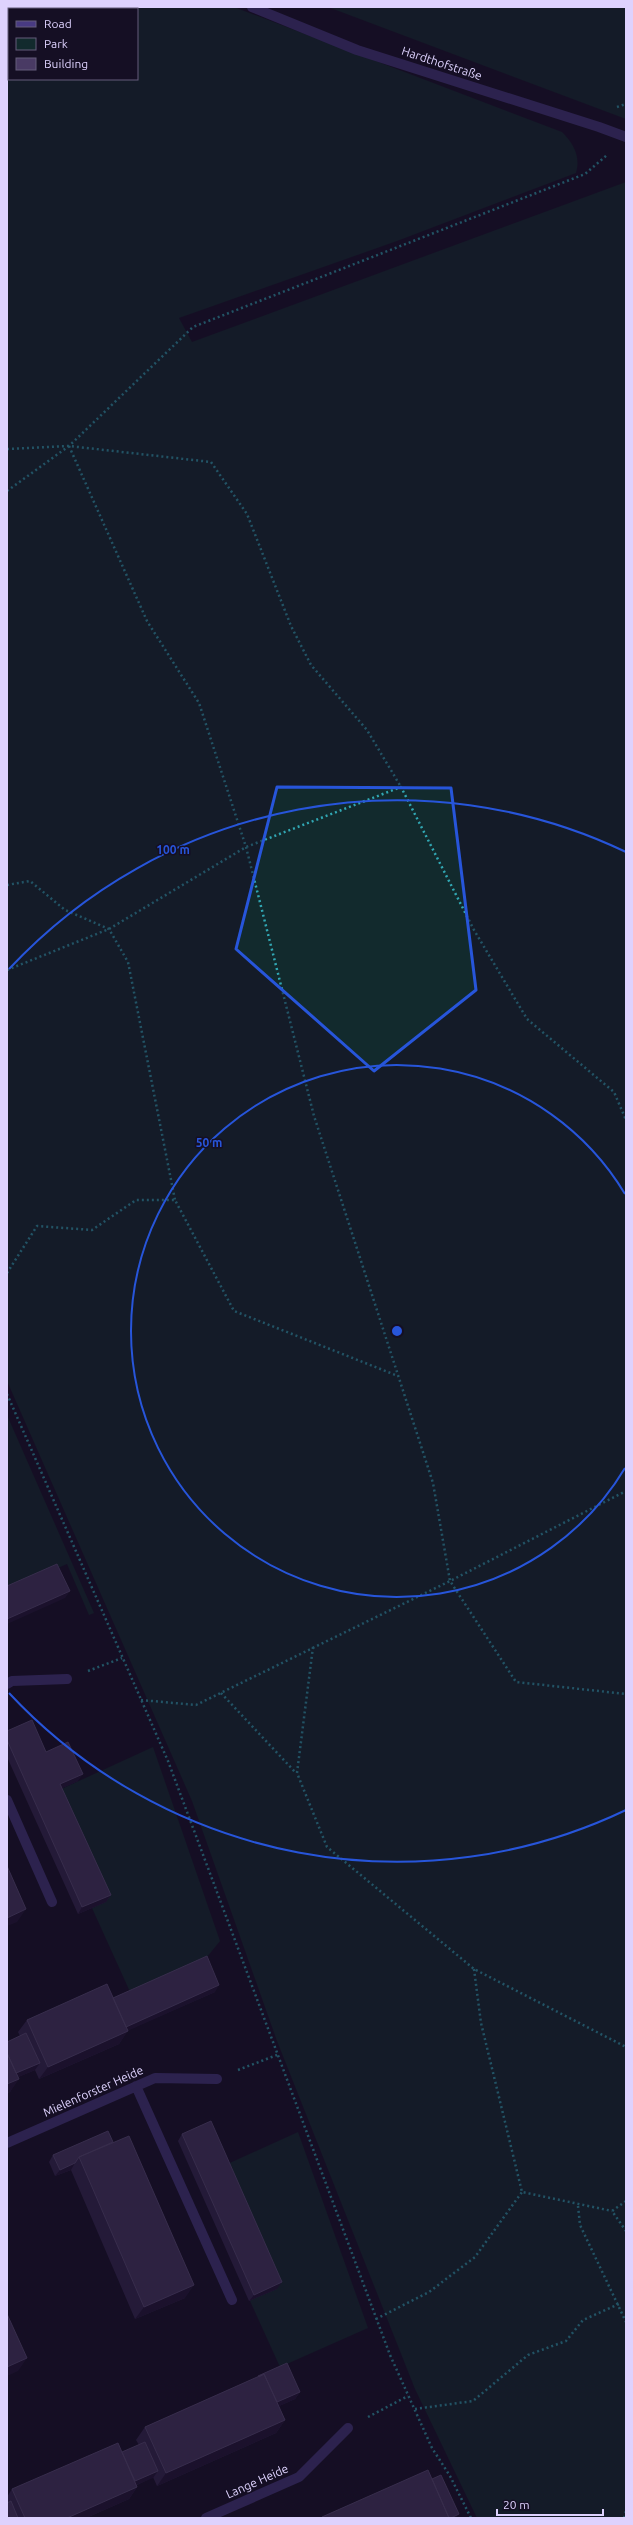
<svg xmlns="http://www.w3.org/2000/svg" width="633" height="2525" font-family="Ubuntu,sans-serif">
  <rect width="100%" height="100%" fill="#150f24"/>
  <path fill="#122a2d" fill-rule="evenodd" d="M7,7H234L562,132C573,143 581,156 576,173L397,241L179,318L192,342L626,182V2518H477L415,2389L277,2041L192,1801L7,1381ZM9,9H137V79H9Z
    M328,7H626V119Z
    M7,1415L94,1613L89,1615L67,1564L7,1590Z
    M153,1747L220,1941L203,1962L131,1994L92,1908L107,1901L57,1791Z
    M298,2132L368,2328L280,2367L250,2301L223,2166Z"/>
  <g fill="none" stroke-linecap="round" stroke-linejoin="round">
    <path stroke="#31a7b3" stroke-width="2.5" stroke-dasharray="2 3" stroke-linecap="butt" d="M617,107L626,104
      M69,446L147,621L199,703L246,847L314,1116L433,1483L450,1581L516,1682L626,1694
      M7,449L69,446L211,462L247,514L291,626L311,665L367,730L401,787
      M7,491L69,446L193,327L585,174L607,155
      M7,885L30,881L65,910L109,929L128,962L175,1200
      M7,970L109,929L246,847L401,787L474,930L527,1019L614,1092L626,1120
      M7,1273L37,1226L92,1230L136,1200H175L234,1311L398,1376
      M7,1394L168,1761L390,2355L432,2448L450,2476L471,2518
      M313,1647L297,1773L327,1847L474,1969L626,2047
      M88,1671L122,1658
      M221,1693L296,1773
      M141,1700L196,1705L450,1581L626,1491
      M474,1969L481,2023L522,2192L612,2211
      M238,2070L277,2055
      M626,2201L612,2211L626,2231
      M578,2206L580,2225L626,2322
      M376,2319L429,2292L475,2257L522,2192
      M415,2409L473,2401L528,2355L566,2341L583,2320L619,2304
      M368,2417L408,2396
      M624,2518L626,2511"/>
    <path stroke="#483a82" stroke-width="10" d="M252,7L357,50L599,127L626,137
      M7,1684L12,1681L67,1679
      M7,1800L52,1902
      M136,2086L232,2300
      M7,2143L155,2078L217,2079
      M206,2518L299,2477L348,2428"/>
  </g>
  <path fill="#372851" d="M7,1731L46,1752L78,1781L62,1788L111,1895L106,1902L78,1914L7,1757Z
    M215,1992L128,2030L119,2044L39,2079L35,2070L18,2077L10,2092L7,2093V2042L20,2036L18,2032L27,2020L113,1998Z
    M182,2134L277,2289L249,2301L178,2141Z
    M113,2142L185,2298L135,2319L71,2170L55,2176L49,2162L53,2155Z
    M258,2376L300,2392L295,2399L279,2406L285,2420L276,2433L157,2486L153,2477L137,2485V2487L129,2499L86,2518H7V2497L12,2489L122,2452L139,2445L136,2440L145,2427L257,2378Z"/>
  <path fill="#221637" d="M70,1591L65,1598L7,1624V1619Z
    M83,1774L78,1781L56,1791L60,1784Z
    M111,1895L106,1902L78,1914L82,1907Z
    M26,1909L17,1922L7,1926V1918Z
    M219,1985L215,1992L116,2036L120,2029Z
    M128,2031L119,2044L39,2079L48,2067Z
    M40,2063L35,2070L7,2082L11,2076Z
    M19,2079L10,2092L7,2093V2084Z
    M75,2163L71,2170L55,2176L60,2170Z
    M282,2282L277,2289L249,2301L254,2295Z
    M194,2285L185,2298L135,2319L144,2307Z
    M27,2358L18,2371L7,2376V2367Z
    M300,2392L295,2399L266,2412L271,2405Z
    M285,2420L276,2433L157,2486L166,2473Z
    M158,2471L153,2478L124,2490L129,2484Z
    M137,2487L129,2499L86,2518H67Z
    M459,2514L456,2518H451Z"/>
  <path fill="#493a64" stroke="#60527c" d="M57,1564L70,1591L7,1619V1586Z
    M32,1720L46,1752L68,1742L83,1774L60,1784L111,1895L82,1907L7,1740V1731Z
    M7,1866L26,1909L7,1918Z
    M207,1956L219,1985L126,2027L113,1998Z
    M107,1984L128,2031L48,2067L27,2020Z
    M26,2033L40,2063L16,2073L7,2053V2042Z
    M7,2053L19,2079L7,2084Z
    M211,2121L282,2282L254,2295L182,2134Z
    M108,2131L113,2142L79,2157L75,2163L60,2170L53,2155Z
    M129,2136L194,2285L144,2307L79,2157Z
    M7,2314L27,2358L7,2367Z
    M287,2363L300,2392L277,2402L264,2374L259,2377L258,2376Z
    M264,2374L285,2420L166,2473L145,2427Z
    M145,2442L158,2471L135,2481L122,2452Z
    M118,2443L137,2487L67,2518H25L12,2489Z
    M428,2470L449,2518H322V2517Z
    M441,2475L459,2514L451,2518H449L432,2479Z
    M11,2501L18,2518H7V2503Z"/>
  <path d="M0 0H633V2525H0ZM277,787L451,788L476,990L374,1071L236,949Z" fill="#150f24" fill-opacity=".55" fill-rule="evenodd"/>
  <path fill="none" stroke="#2755da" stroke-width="3" stroke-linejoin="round" d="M277,787L451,788L476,990L374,1071L236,949Z"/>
  <g fill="none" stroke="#2755da" stroke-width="2">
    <path d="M625 1468A266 266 0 1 1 625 1194"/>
    <path d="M626 1810A531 531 0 0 1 9 1693M9 969A531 531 0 0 1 626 852"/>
  </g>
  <g text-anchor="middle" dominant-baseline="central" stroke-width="3" stroke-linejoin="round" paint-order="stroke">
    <g font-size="12" fill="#ded2fe" stroke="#150f24">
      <text transform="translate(442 63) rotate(18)">Hardthofstraße</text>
      <text transform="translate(93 2091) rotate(-24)">Mielenforster Heide</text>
      <text transform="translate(257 2481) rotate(-24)">Lange Heide</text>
    </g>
  </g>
  <circle cx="397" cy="1331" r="6" fill="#2755da" stroke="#150f24" stroke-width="2"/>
  <g font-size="12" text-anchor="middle" font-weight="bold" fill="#2755da" stroke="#150f24" stroke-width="3" stroke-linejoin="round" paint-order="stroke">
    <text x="173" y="854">100 m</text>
    <text x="209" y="1147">50 m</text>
  </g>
  <rect width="633" height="2525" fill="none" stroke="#ded2fe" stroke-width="16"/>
  <rect x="8" y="8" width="130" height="72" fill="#150f24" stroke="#655d7b"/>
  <rect x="16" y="21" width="20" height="6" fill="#483a82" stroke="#655d7b"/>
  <text x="44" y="28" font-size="12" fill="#ded2fe">Road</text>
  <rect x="16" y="38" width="20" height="12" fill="#122a2d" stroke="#655d7b"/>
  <text x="44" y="48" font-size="12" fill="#ded2fe">Park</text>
  <rect x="16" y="58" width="20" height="12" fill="#493a64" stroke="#655d7b"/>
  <text x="44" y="68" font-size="12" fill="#ded2fe">Building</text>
  <path d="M497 2509v6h106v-6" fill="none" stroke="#ded2fe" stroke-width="2"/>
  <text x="503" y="2509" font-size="12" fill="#ded2fe" stroke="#150f24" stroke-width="3" paint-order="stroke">20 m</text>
</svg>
